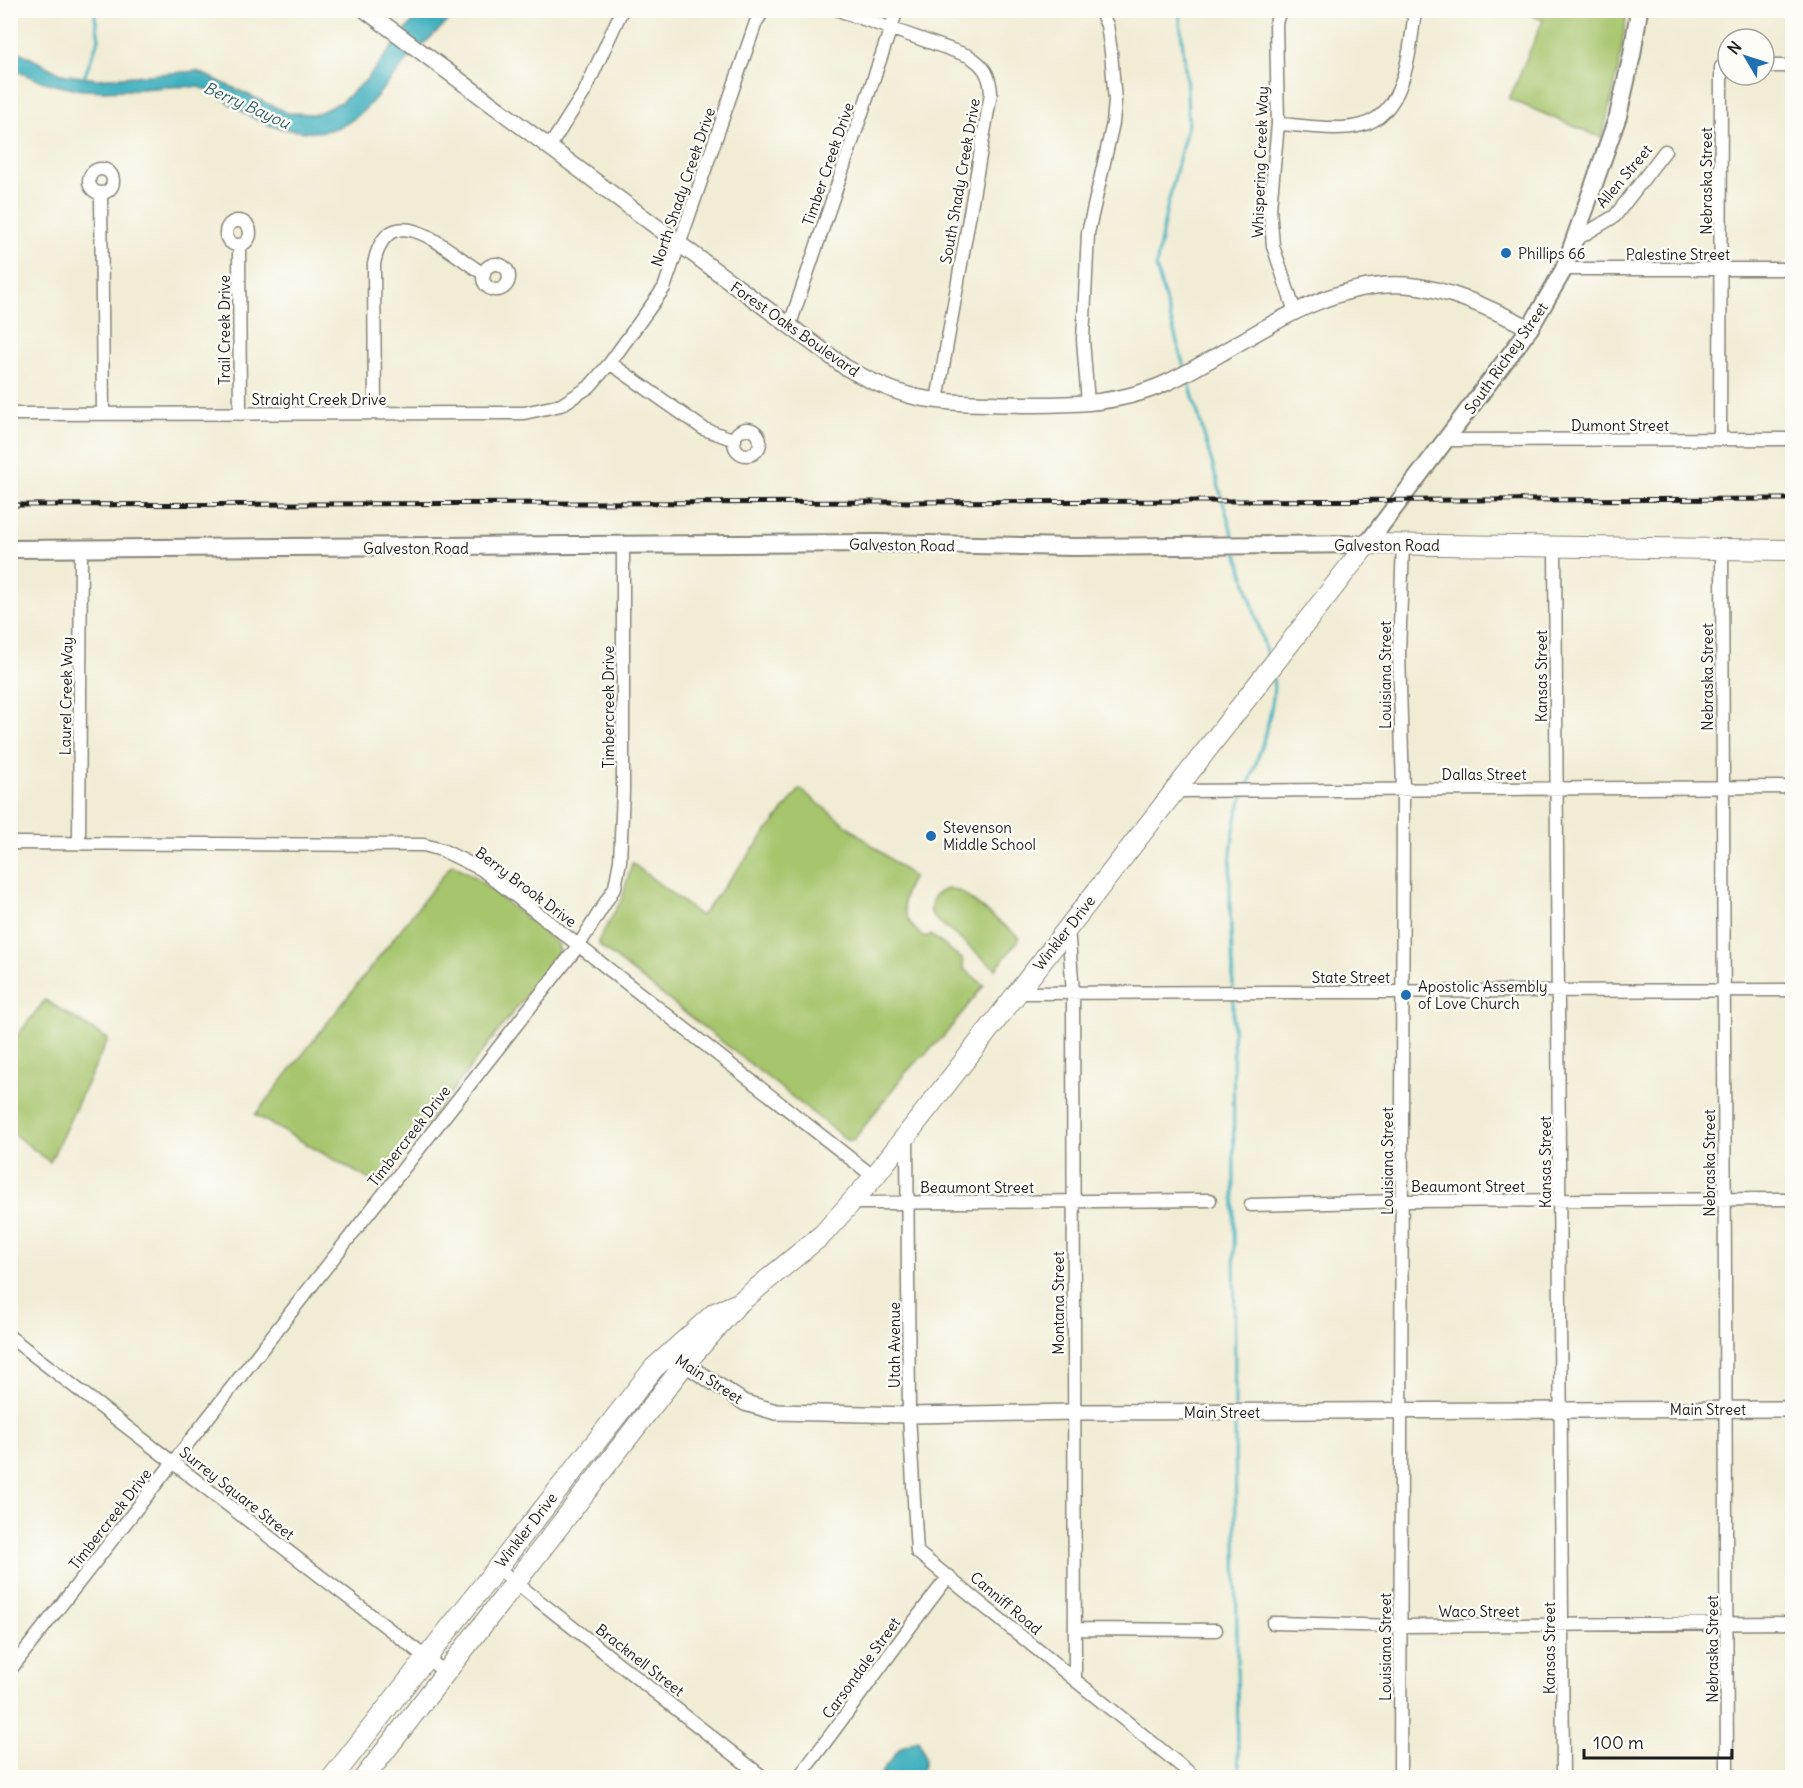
<svg xmlns="http://www.w3.org/2000/svg" width="1803" height="1788" font-family="Delius,sans-serif">
  <rect width="100%" height="100%" fill="#fdfcf7"/>
  <filter id="ink" filterUnits="userSpaceOnUse"><feTurbulence type="fractalNoise" baseFrequency=".0167" numOctaves="2"/><feDisplacementMap in="SourceGraphic" scale="12" xChannelSelector="R" yChannelSelector="G"/><feConvolveMatrix kernelMatrix="1 2 1 2 8 2 1 2 1" color-interpolation-filters="sRGB"/></filter>
  <filter id="wash" filterUnits="userSpaceOnUse"><feTurbulence type="fractalNoise" baseFrequency=".008" numOctaves="4" result="noise"/><feDisplacementMap in="SourceGraphic" scale="24" xChannelSelector="R" yChannelSelector="G"/><feGaussianBlur stdDeviation="1.35" result="paint"/><feColorMatrix in="noise" values="0 0 0 0 0 0 0 0 0 0 0 0 0 0 0 0 0 1.4 0 .05"/><feComposite in="paint" operator="in"/></filter>
  <g filter="url(#wash)">
    <rect width="100%" height="100%" fill="#f1ecd4"/>
    <path fill="#a6c56c" stroke="#617044" stroke-width="1.5" d="M1532,11H1627L1619,67L1602,138L1509,99L1543,20L1532,16Z
      M800,789L913,877C898,900 902,919 923,937L931,935L962,959L964,969L984,985L944,1036L906,1072L853,1141L847,1140L600,946L598,941L622,899L632,863L701,916Z
      M452,864L475,877L557,943L559,953L379,1185L255,1115Z
      M948,889L961,892L1020,938L996,969L932,916C928,902 934,892 948,889Z
      M45,1000L108,1039L50,1162L10,1131L11,1044Z"/>
    <path fill="#41b0be" stroke="#2e666d" stroke-width="1.5" d="M421,11H459C442,27 423,44 407,61C359,114 350,147 269,125C245,118 220,91 197,87C179,85 160,88 142,89C90,93 58,92 11,68L10,47L61,74L97,79L197,71L288,113L316,114L341,102L366,80Z
      M918,1740C927,1755 928,1764 917,1777H878L900,1748Z"/>
    <g fill="none" stroke-linecap="round" stroke-linejoin="round">
      <path stroke="#41b0be" stroke-width="3" d="M1179,10L1187,87L1188,123L1166,212L1156,267L1184,367
        M83,80L99,38L94,10
        M1188,379L1234,540
        M1237,552L1268,658
        M1247,788C1256,766 1278,701 1273,679
        M1233,990C1233,931 1221,848 1244,794
        M1233,996L1235,1407
        M1235,1416L1238,1760L1241,1778"/>
    </g>
  </g>
  <g filter="url(#ink)">
    <g fill="none" stroke-linecap="round" stroke-linejoin="round">
      <defs>
        <path id="minor" d="M838,10L969,56C985,66 990,76 991,93L937,401
          M1280,10L1276,23L1278,124L1270,208L1273,246L1295,312
          M1764,66H1792
          M1278,124C1304,125 1336,132 1362,125C1406,113 1410,49 1415,10
          M550,146L585,91L622,10
          M89 181a12 12 0 1 1 24 0a12 12 0 1 1-24 0Z
          M101,194L103,414
          M226 233a12 12 0 1 1 24 0a12 12 0 1 1-24 0Z
          M1575,240L1615,216L1665,151
          M239,246L240,414
          M483 277a13 13 0 1 1 26 0a13 13 0 1 1-26 0Z
          M1564,269H1792
          M789,327L897,10
          M610,363L704,429L735,440
          M1088,403L1083,340L1088,233L1113,123L1115,101L1111,52L1107,25L1100,10
          M375,413L374,264C389,189 452,256 484,274
          M10,414L524,413L561,405L589,387L610,363L664,288L756,22L764,10
          M734 442a13 13 0 1 1 26 0a13 13 0 1 1-26 0Z
          M1720,439L1721,67H1728
          M1447,440L1792,439
          M1555,547L1563,1778
          M1722,549L1727,1778
          M1176,791L1792,787
          M79,842L81,550
          M10,843L424,845L442,850L481,869L874,1177
          M1068,927L1073,993L1075,1680
          M1018,993L1792,990
          M907,1138L909,1415L917,1552L1196,1778
          M853,1203L1210,1200
          M1251,1205L1402,1201L1792,1199
          M10,1337L446,1673
          M496,1567L764,1778
          M1273,1623L1401,1626L1792,1623
          M1077,1629L1216,1630
          M10,1670L579,945L615,887L620,861L623,791V545
          M798,1778C850,1711 897,1642 949,1576
          M1400,1778L1403,789L1399,653L1403,544"/>
        <path id="tertiary" d="M365,10L845,367C868,380 890,391 916,397C944,403 973,403 1001,404C1057,405 1114,407 1166,383C1240,349 1319,279 1406,285C1451,289 1491,309 1530,328
          M676,1358L745,1403L776,1412L909,1415L1073,1412L1792,1409"/>
        <path id="secondary" d="M10,549L877,543L1074,547L1367,544L1530,328L1564,269L1618,116L1632,55L1639,10"/>
        <path id="primary" d="M332,1778L654,1368L715,1313L739,1303L823,1234L874,1177L1367,544L1792,550
          M364,1778L684,1365L735,1307"/>
      </defs>
      <use href="#minor" stroke="#868478" stroke-width="15"/>
      <use href="#tertiary" stroke="#868478" stroke-width="18"/>
      <use href="#secondary" stroke="#868478" stroke-width="20"/>
      <use href="#primary" stroke="#868478" stroke-width="22"/>
      <use href="#minor" stroke="#fff" stroke-width="12"/>
      <use href="#tertiary" stroke="#fff" stroke-width="15"/>
      <use href="#secondary" stroke="#fff" stroke-width="16"/>
      <use href="#primary" stroke="#fff" stroke-width="20"/>
      <defs>
        <path id="rail" d="M10,505L1792,499"/>
      </defs>
      <use href="#rail" stroke="#1c1c1c" stroke-width="5"/>
      <use href="#rail" stroke="#fdfcf7" stroke-width="3" stroke-dasharray="9" stroke-linecap="butt"/>
    </g>
  </g>
  <g fill="#1f6fb2" stroke="#fdfcf7" stroke-width="2">
    <circle cx="1506" cy="253" r="6"/>
    <circle cx="931" cy="836" r="6"/>
    <circle cx="1406" cy="995" r="6"/>
  </g>
  <g text-anchor="middle" dominant-baseline="central" stroke-width="5" stroke-linejoin="round" paint-order="stroke">
    <g font-size="15" fill="#1c1c1c" stroke="#fdfcf7">
      <text transform="translate(1260 162) rotate(-88)">Whispering Creek Way</text>
      <text transform="translate(828 164) rotate(-71)">Timber Creek Drive</text>
      <text transform="translate(1624 176) rotate(-50)">Allen Street</text>
      <text transform="translate(960 181) rotate(-80)">South Shady Creek Drive</text>
      <text transform="translate(1706 181) rotate(-90)">Nebraska Street</text>
      <text transform="translate(683 187) rotate(-71)">North Shady Creek Drive</text>
      <text x="1678" y="254">Palestine Street</text>
      <text transform="translate(795 329) rotate(35)">Forest Oaks Boulevard</text>
      <text transform="translate(224 330) rotate(-90)">Trail Creek Drive</text>
      <text transform="translate(1506 358) rotate(-55)">South Richey Street</text>
      <text x="319" y="399">Straight Creek Drive</text>
      <text x="1620" y="425">Dumont Street</text>
      <text transform="translate(902 545) rotate(1)">Galveston Road</text>
      <text x="1387" y="545">Galveston Road</text>
      <text x="416" y="548">Galveston Road</text>
      <text transform="translate(1385 675) rotate(-90)">Louisiana Street</text>
      <text transform="translate(1541 676) rotate(-90)">Kansas Street</text>
      <text transform="translate(1707 677) rotate(-90)">Nebraska Street</text>
      <text transform="translate(66 696) rotate(-89)">Laurel Creek Way</text>
      <text transform="translate(608 707) rotate(-90)">Timbercreek Drive</text>
      <text x="1484" y="774">Dallas Street</text>
      <text transform="translate(526 887) rotate(37)">Berry Brook Drive</text>
      <text transform="translate(1064 933) rotate(-52)">Winkler Drive</text>
      <text x="1351" y="977">State Street</text>
      <text transform="translate(409 1136) rotate(-52)">Timbercreek Drive</text>
      <text transform="translate(1387 1161) rotate(-90)">Louisiana Street</text>
      <text transform="translate(1545 1162) rotate(-90)">Kansas Street</text>
      <text transform="translate(1709 1163) rotate(-90)">Nebraska Street</text>
      <text x="1468" y="1186">Beaumont Street</text>
      <text x="977" y="1187">Beaumont Street</text>
      <text transform="translate(1058 1303) rotate(-90)">Montana Street</text>
      <text transform="translate(894 1345) rotate(-90)">Utah Avenue</text>
      <text transform="translate(709 1379) rotate(33)">Main Street</text>
      <text x="1708" y="1409">Main Street</text>
      <text x="1222" y="1412">Main Street</text>
      <text transform="translate(237 1493) rotate(38)">Surrey Square Street</text>
      <text transform="translate(110 1519) rotate(-52)">Timbercreek Drive</text>
      <text transform="translate(526 1530) rotate(-52)">Winkler Drive</text>
      <text transform="translate(1006 1603) rotate(40)">Canniff Road</text>
      <text x="1479" y="1611">Waco Street</text>
      <text transform="translate(1385 1647) rotate(-90)">Louisiana Street</text>
      <text transform="translate(1549 1648) rotate(-90)">Kansas Street</text>
      <text transform="translate(1712 1649) rotate(-90)">Nebraska Street</text>
      <text transform="translate(640 1660) rotate(38)">Bracknell Street</text>
      <text transform="translate(861 1668) rotate(-54)">Carsondale Street</text>
    </g>
    <g font-size="15" fill="#1c1c1c" stroke="#fdfcf7" text-anchor="start">
      <text x="1518" y="253">Phillips 66</text>
      <text x="943" y="827">Stevenson<tspan x="943" dy="17">Middle School</tspan></text>
      <text x="1418" y="986">Apostolic Assembly<tspan x="1418" dy="17">of Love Church</tspan></text>
    </g>
    <g font-size="16" font-style="italic" fill="#2d5f65" stroke="#fdfcf7">
      <text transform="translate(247 105) rotate(24)">Berry Bayou</text>
    </g>
  </g>
  <rect width="1803" height="1788" fill="none" stroke="#fdfcf7" stroke-width="36"/>
  <g transform="translate(1746 57) rotate(309)"><circle r="28" fill="#fdfcf7" stroke="#a3a29f" stroke-width="1.5"/>
  <path d="M0-4.5L10 22L0 15L-10 22Z" fill="#1f6fb2"/>
  <text y="-9" font-size="16" font-weight="bold" text-anchor="middle" fill="#1c1c1c">N</text>
  </g>
  <path d="M1584 1749v9h148v-9" fill="none" stroke="#1c1c1c" stroke-width="3"/>
  <text x="1593" y="1749" font-size="18" fill="#1c1c1c" stroke="#fdfcf7" stroke-width="4.5" paint-order="stroke">100 m</text>
</svg>
